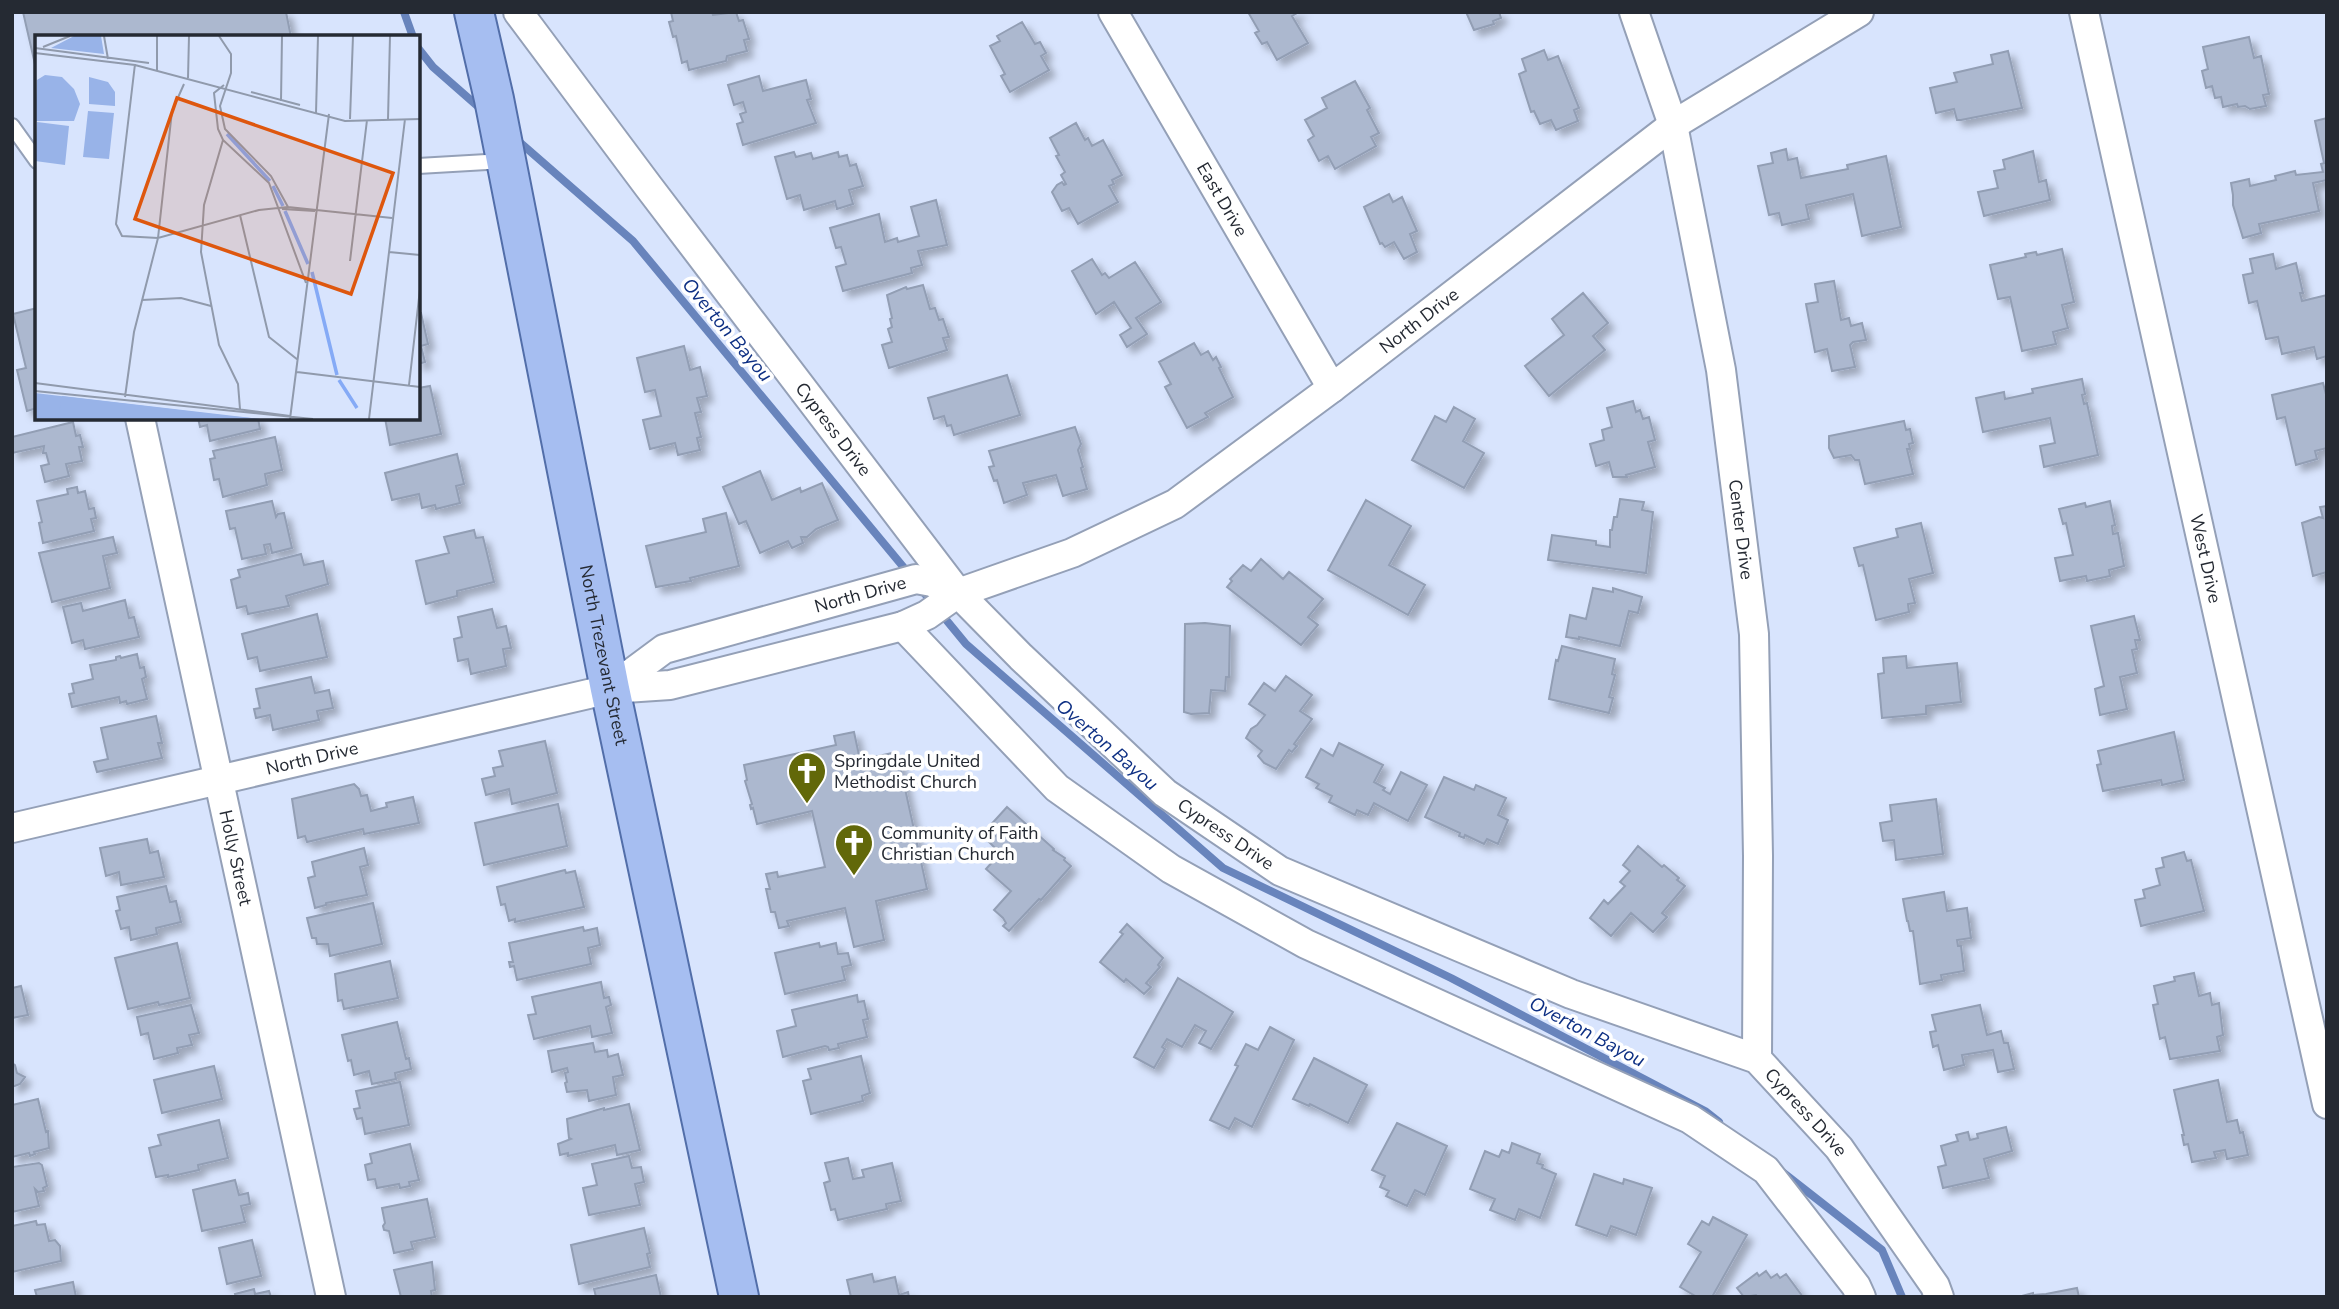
<svg xmlns="http://www.w3.org/2000/svg" width="2339" height="1309" font-family="'Nunito Sans',sans-serif">
  <defs>
    <filter id="shadow"><feDropShadow dx="6" dy="6" stdDeviation="3.5" flood-color="#0004"/></filter>
  </defs>
  <rect width="100%" height="100%" fill="#d8e4fd"/>
  <g fill="none" stroke-linecap="round" stroke-linejoin="round">
    <path stroke="#6884bc" stroke-width="8" d="M404,12L413,37
      M418,48L433,67L482,110
      M516,139L633,241L910,575
      M920,588L966,644L1223,868L1451,978L1705,1111L1719,1122
      M1781,1171L1882,1250L1902,1297"/>
  </g>
  <path fill="#acb8cf" stroke="#929eb4" stroke-width="2" filter="url(#shadow)" d="M23,12H286L291,37H37V73Z
    M671,12H712L713,15L736,12L739,21L743,20L749,39L744,40L747,51L727,56L726,61L689,70L687,61L682,63L676,36L673,37L669,22L673,21Z
    M1248,12H1299L1292,16L1308,43L1277,60L1267,42L1262,44L1255,33L1259,31Z
    M1466,12H1499L1501,18L1493,21L1494,24L1474,30Z
    M1022,22L1035,44L1040,42L1046,53L1041,56L1049,70L1010,92L1001,76L1005,74L990,46L1000,41L997,36Z
    M2249,37L2254,58L2261,56L2269,94L2263,95L2266,106L2250,109L2245,106L2238,107L2237,104L2223,107L2221,97L2215,98L2212,86L2206,88L2202,71L2208,69L2203,47Z
    M1544,50L1548,60L1558,56L1579,108L1574,110L1578,121L1556,130L1551,120L1540,124L1534,111L1531,112L1519,74L1526,71L1522,59Z
    M2008,51L2022,108L1961,120H1957L1954,109L1936,113L1930,88L1957,82L1954,73L1993,64L1991,55Z
    M759,76L763,91L806,80L811,99L807,100L816,123L743,145L737,124L743,122L740,114L746,112L743,102L734,105L728,85Z
    M1355,81L1370,108L1367,110L1379,133L1371,137L1376,146L1335,169L1328,156L1319,161L1308,140L1314,136L1305,120L1327,108L1322,98Z
    M2327,118V180L2313,183L2319,211L2259,224L2261,233L2243,238L2233,205V195L2231,183L2249,179L2250,186L2276,180L2275,176L2295,171L2296,175L2323,172L2321,164L2324,163L2315,121Z
    M1076,123L1085,140L1088,138L1092,146L1103,140L1122,175L1112,180L1114,184L1109,186L1118,202L1078,224L1069,208L1062,211L1052,192L1057,185L1062,182L1064,185L1066,184L1061,175L1065,172L1056,156L1059,155L1050,138Z
    M1786,149L1788,160L1797,158L1801,178L1848,169L1847,165L1886,156L1901,227L1862,236L1853,194L1806,205L1809,219L1782,225L1779,213L1769,215L1758,166L1773,163L1771,153Z
    M2033,151L2039,182L2046,180L2050,200L1984,216L1978,192L1998,188L1994,171L2005,169L2003,160Z
    M794,152L796,157L811,153L813,159L838,152L839,157L847,155L850,166L856,164L863,186L849,190L853,204L837,209L835,201L804,210L800,195L787,199L775,157Z
    M1389,194L1393,202L1402,197L1417,231L1410,234L1417,252L1404,259L1394,242L1385,247L1382,243L1380,244L1364,207Z
    M936,200L947,245L918,251L922,265L911,268L912,273L843,291L836,267L846,264L841,247L836,248L830,228L879,214L885,242L897,238L898,242L919,236L911,207Z
    M2062,249L2074,302L2062,305L2068,328L2053,332L2056,344L2022,351L2010,297L1998,299L1990,265L2026,257L2025,254L2036,252L2037,255Z
    M2273,254L2276,269L2296,263L2303,293H2300L2302,301L2327,295V356L2317,359L2314,347L2282,354L2278,337L2266,339L2257,301L2249,303L2243,275L2253,273L2250,259Z
    M1092,259L1102,275L1105,273L1109,278L1135,262L1161,302L1136,318L1147,334L1127,347L1120,335L1131,328L1114,302L1096,314L1072,271Z
    M1834,281L1841,320L1849,318L1851,326L1862,323L1866,340L1853,342L1850,345L1855,367L1832,371L1827,349L1815,352L1806,304L1818,302L1815,284Z
    M923,285L930,309L935,308L939,320L943,319L949,337L943,338L947,350L889,368L882,345L892,342L888,329L892,327L890,319L892,318L887,295L906,287L907,289Z
    M1583,293L1608,323L1593,336L1605,350L1549,396L1525,366L1564,335L1552,319Z
    M37,308V408L27,411L17,370L26,368L13,314Z
    M418,313H421L428,344L421,346L425,362L418,364Z
    M1194,343L1201,355L1208,351L1213,360L1216,357L1221,367L1219,368L1233,397L1205,413L1208,417L1187,428L1165,387L1171,384L1159,362Z
    M684,346L690,370L700,367L707,396L697,398L701,412L695,413L701,437L697,438L700,450L678,455L675,443L650,449L643,420L661,416L655,390L645,392L637,358Z
    M1007,375L1020,415L954,435L951,425L947,426L944,416L934,419L928,398Z
    M2082,379L2085,394L2082,395L2084,404L2087,403L2098,455L2044,467L2040,446L2055,443L2050,418L1983,432L1976,398L2004,392L2005,399L2033,393L2032,389Z
    M2323,383L2327,398V448L2315,451L2317,459L2296,465L2285,417L2277,419L2272,395Z
    M430,386L441,434L390,445L385,418H418V388Z
    M1633,401L1636,412L1640,410L1643,419L1649,417L1655,440L1648,442L1655,467L1626,475L1627,477H1613L1609,462L1596,466L1590,444L1604,440L1602,430L1612,427L1607,408Z
    M1454,407L1475,419L1463,441L1484,453L1464,488L1412,460L1435,416L1446,422Z
    M198,418H258L260,429L210,441L207,425L200,427Z
    M1904,421L1906,430L1910,429L1913,443L1909,444L1910,449H1907L1913,474L1865,484L1859,460H1855L1851,455L1834,458L1829,448V436Z
    M73,422L76,436L80,435L83,447H79L82,461L66,464L69,476L45,482L41,466L49,464L46,453H43L44,446L12,453V437Z
    M1075,427L1081,444L1078,450L1083,467L1081,468L1087,489L1063,496L1056,475L1023,483L1027,495L1004,503L997,480L994,481L989,467L994,466L989,451Z
    M275,437L282,470L265,474L267,485L223,497L219,479L214,480L210,459L215,458L213,451Z
    M457,454L464,484L456,486L460,503L436,509L435,505L422,508L419,494L392,500L385,473Z
    M760,471L772,500L800,488L801,492L822,483L838,520L816,529L807,537H801L803,543L792,548L788,541L760,553L746,521L739,524L723,487Z
    M77,487L78,493L85,491L89,509L94,508L96,518L91,519L94,531L43,543L39,523L42,522L37,501L68,494L67,489Z
    M1620,499L1644,502L1642,510L1653,512L1646,573L1548,560L1552,535L1596,541V545L1610,547V530H1612L1614,517H1617Z
    M1366,500L1411,526L1389,565L1425,585L1408,615L1328,570Z
    M272,501L276,517L278,514L284,513L292,548L272,553L270,544L264,545L266,554L242,559L235,528L230,529L226,511Z
    M2110,501L2115,525L2112,526L2113,534L2118,533L2124,566L2109,570L2110,576L2087,581L2086,576L2060,581L2055,558L2073,555L2066,523L2063,524L2059,509L2085,503L2086,507Z
    M2327,506V572L2313,576L2302,523L2319,517L2323,518L2320,507Z
    M726,513L739,566L690,578L691,581L656,587L646,546L706,532L703,519Z
    M1921,523L1933,573L1909,579L1915,603L1908,604L1909,612L1876,620L1863,565L1859,566L1854,548L1898,537L1896,529Z
    M474,530L476,538L483,537L494,582L457,591V596L426,604L416,561L449,553L444,537Z
    M113,537L117,553L103,556L110,588L52,602L39,553Z
    M301,554L304,565L323,561L328,584L286,596L289,606L248,614L246,606L237,608L231,580L240,577L238,570Z
    M1261,559L1283,579L1289,572L1323,599L1308,617L1318,625L1301,645L1227,587L1232,581L1230,579L1243,565L1251,571Z
    M1593,588L1613,592V588L1642,597L1638,613L1629,611L1620,646L1579,637V639L1566,637L1570,615L1586,619Z
    M125,600L129,618L134,617L139,637L85,649L83,640L72,643L63,607L81,603L83,611Z
    M492,609L497,628L506,626L511,648L503,649L506,666L471,674L468,659L458,661L454,639L462,637L458,617Z
    M317,614L327,657L260,671L257,657L248,659L242,634Z
    M2134,616L2140,640H2135L2137,649L2132,650L2137,673L2120,677L2127,709L2100,715L2095,689L2104,686L2091,626Z
    M1205,623L1230,626L1229,677H1226L1225,691L1211,690L1209,713L1191,714L1184,712L1185,624Z
    M1562,646L1615,659L1612,674L1615,675L1609,697L1613,698L1609,713L1549,699L1556,660L1558,661Z
    M137,654L140,668L144,667L146,677L142,679L147,699L127,704L126,701L120,703L119,697L72,707L69,694L74,693L72,684L93,679L90,665L116,660V657L120,656L121,658Z
    M1906,656L1907,668L1957,663L1961,702L1926,706V714L1882,718L1878,674L1884,673L1883,658Z
    M1286,676L1312,695L1300,711L1312,719L1294,744L1297,746L1292,752L1289,750L1276,769L1264,763L1258,756L1262,751L1246,738L1251,729L1257,725L1265,715L1249,704L1264,683L1275,691Z
    M311,677L315,693L329,690L333,708L317,711L319,720L273,730L270,715L256,718L254,709L260,708L256,689Z
    M156,716L162,743H158L162,758L97,772L94,762L108,759L101,728Z
    M854,732L860,760L897,752L927,889L876,901L884,940L854,947L845,908L787,921L789,926L779,928L775,912H771L766,889H770L766,874L777,872L778,877L825,867L812,811L757,824L753,808L751,809L750,805L752,804L745,781L747,780L744,765L836,745L834,736Z
    M2174,732L2184,780L2162,785L2161,780L2103,791L2097,765L2101,764L2098,751Z
    M545,741L557,793L512,804L509,789L486,795L482,779L495,776L493,768L503,766L499,751Z
    M1339,743L1383,765L1374,782L1385,788L1383,790L1390,794L1401,772L1427,785L1408,821L1374,803L1368,815L1357,810L1355,815L1329,802L1332,796L1316,788L1319,784L1306,777L1321,749L1333,756Z
    M1444,777L1474,790L1476,785L1506,798L1498,815L1508,820L1498,844L1487,839L1484,844L1465,835L1464,838L1459,836L1460,833L1425,817Z
    M354,784L359,789L361,796L367,795L371,811L387,807L386,803L413,797L419,823L364,834L363,829L307,842L305,836L298,838L292,799Z
    M1936,799L1943,854L1896,860L1894,840L1883,841L1880,823L1892,821L1890,805Z
    M558,804L567,846L484,865L475,823Z
    M1007,807L1054,849L1053,850L1065,858L1064,860L1071,866L1041,900L1039,899L1009,931L1003,926L1006,923L1003,918L994,910L1011,891L986,869L995,859L990,855L996,849L989,842L995,836L987,829Z
    M147,839L150,853L158,851L164,877L121,885L119,872L106,876L100,848Z
    M1638,846L1662,867L1664,865L1679,878L1677,880L1685,886L1662,913L1667,917L1653,932L1631,913L1611,936L1590,918L1604,900L1608,904L1625,886L1620,882L1630,871L1623,865Z
    M364,848L368,865L360,867L367,895L326,903V905L315,908L308,878L315,876L312,862Z
    M2184,852L2187,861L2191,860L2204,911L2141,926L2135,900L2145,898L2143,890L2160,885L2156,869L2164,867L2162,858Z
    M565,870L566,873L575,871L584,907L515,922V919L509,921L505,904L501,905L497,887Z
    M166,886L170,902L176,901L181,922L156,928L157,934L131,940L129,927L121,929L116,911L120,910L117,897Z
    M1944,892L1947,911L1967,908L1971,938L1957,940L1958,946H1961L1964,971L1941,975L1942,980L1920,984L1913,931H1910L1908,921H1907L1903,899Z
    M373,903L382,944L330,956L328,944H317L316,938H312L307,918Z
    M1127,924L1163,958L1158,965L1160,967L1146,983L1151,987L1144,994L1126,979L1124,982L1100,962L1123,934L1120,932Z
    M583,927L584,931L597,928L600,945L588,948L591,964L517,980L514,966L510,967L509,962H513L509,943Z
    M177,943L190,998L159,1005L158,1002L128,1009L115,958Z
    M819,943L820,947L836,943L838,954L848,953L851,965L842,967L845,980L785,994L775,953Z
    M390,961L398,998L344,1009L342,1000L338,1001L335,974Z
    M2194,973L2199,996L2210,993L2212,1005L2219,1003L2223,1035L2217,1037L2220,1051L2170,1059L2165,1037L2160,1039L2153,1005L2158,1004L2154,986L2175,981L2174,977Z
    M1178,978L1233,1012L1211,1049L1199,1043L1206,1031L1195,1025L1182,1047L1167,1039L1162,1047L1165,1049L1154,1068L1134,1057Z
    M601,982L604,998L609,997L611,1005L606,1007L612,1033L592,1037L590,1026L534,1039L528,1015L536,1014L532,997Z
    M21,986L28,1015L12,1018V988Z
    M857,995L858,1002L864,1001L868,1019L863,1020L867,1037L838,1044L839,1048L829,1050L828,1047L825,1046L783,1057L777,1031L796,1026L792,1010Z
    M191,1005L199,1033L189,1035L192,1045L177,1048L178,1053L154,1059L148,1033L141,1035L137,1017Z
    M1980,1005L1987,1035L2001,1031L2004,1043H2008L2014,1069L1998,1072L1993,1050L1962,1055L1964,1065L1944,1070L1938,1045L1933,1047L1930,1032L1936,1031L1932,1015Z
    M397,1022L406,1059L409,1058L411,1069L395,1073L396,1079L372,1084L369,1071L354,1075L351,1060L348,1061L342,1035Z
    M1270,1027L1294,1040L1252,1127L1235,1118L1229,1129L1210,1120L1238,1066L1235,1065L1246,1044L1258,1050Z
    M593,1043L595,1052L607,1050L608,1057L618,1054L623,1075L613,1077L616,1095L589,1101L587,1090L567,1092L565,1083L567,1082L565,1073L568,1072L567,1068L552,1072L548,1051Z
    M861,1056L870,1093L862,1096L863,1101L811,1114L803,1081L811,1079L808,1069Z
    M1314,1058L1367,1085L1348,1123L1310,1104L1309,1106L1293,1099Z
    M12,1063L15,1065L17,1073L25,1077L20,1084L12,1087Z
    M214,1066L222,1099L162,1113L154,1080Z
    M2218,1080L2227,1122L2237,1120L2240,1133L2243,1132L2248,1155L2227,1159L2225,1150L2214,1152L2216,1158L2192,1162L2188,1144L2184,1145L2182,1135H2184L2174,1090Z
    M400,1082L409,1125L365,1134L362,1118L357,1119L354,1109L360,1108L356,1091Z
    M38,1099L46,1132L48,1131L49,1148L34,1152L35,1154L30,1156L29,1153L12,1157V1105Z
    M629,1104L640,1150L617,1155L615,1145L568,1156V1153L560,1155L558,1144L571,1139L569,1138L567,1119L604,1108V1110Z
    M219,1120L228,1158L198,1165L199,1170L168,1177V1175L156,1177L149,1148L161,1145L158,1135Z
    M1397,1123L1447,1146L1425,1195L1415,1190L1407,1206L1386,1196L1389,1191L1380,1187L1385,1176L1372,1170Z
    M2006,1127L2012,1151L1984,1159L1989,1178L1943,1188L1938,1167L1946,1165L1941,1146L1958,1141L1956,1135L1968,1132L1970,1140L1978,1138L1977,1134Z
    M1512,1143L1540,1154L1537,1163L1543,1165L1542,1168L1556,1174L1540,1218L1519,1209L1515,1220L1490,1210L1495,1199L1470,1189L1485,1151L1499,1157L1502,1150L1509,1153Z
    M410,1144L419,1180L409,1182L410,1186L400,1188L399,1184L377,1188L375,1179L368,1180L365,1165L372,1163L370,1154Z
    M629,1156L632,1168L641,1167L644,1182L635,1184L640,1205L589,1215L583,1188L597,1185L592,1164Z
    M848,1158L853,1179L864,1177L862,1170L892,1163L901,1201L886,1204L887,1209L838,1220L835,1209L831,1210L824,1183L830,1181L825,1163Z
    M39,1163L42,1165L47,1186L43,1188L44,1191L38,1192L35,1189L39,1206L12,1212V1167Z
    M1594,1174L1623,1184L1624,1179L1652,1188L1636,1235L1611,1226L1607,1236L1576,1225Z
    M235,1180L239,1195L248,1193L250,1204L241,1206L245,1222L202,1231L193,1190Z
    M427,1199L435,1237L411,1242L413,1249L394,1253L389,1231L384,1230L383,1226L385,1223L382,1208Z
    M1713,1217L1747,1235L1712,1297H1697L1680,1287L1701,1252L1688,1244L1702,1221L1709,1225Z
    M36,1221L37,1225L45,1224L49,1241L55,1240L60,1246L61,1261L12,1272V1226Z
    M644,1228L650,1253L647,1254L650,1267L579,1284L571,1245Z
    M252,1240L261,1276L227,1284L219,1248Z
    M432,1262L435,1290L431,1291L432,1297H401L394,1270Z
    M1766,1271L1771,1278L1777,1274L1780,1278L1786,1274L1803,1297H1758L1756,1295L1744,1297L1737,1288L1757,1273L1759,1276Z
    M872,1274L874,1282L895,1277L899,1295L908,1292L909,1297H851L847,1280Z
    M656,1275L661,1297H596L594,1289Z
    M73,1282L76,1297H37L35,1290Z
    M2077,1288L2079,1297H2018L2033,1293V1295L2046,1294Z
    M254,1289L255,1294L269,1291L271,1297H236L235,1294Z"/>
  <g fill="none" stroke-linecap="round" stroke-linejoin="round">
    <defs>
      <path id="lane" d="M12,126L37,161
        M418,166L504,161"/>
      <g id="street">
        <path id="s1" d="M518,12L648,186L958,593L1021,657L1165,793L1280,871L1571,994L1757,1059L1839,1148L1935,1286L1939,1297"/>
        <path id="s2" d="M1113,12L1332,388"/>
        <path id="s3" d="M1634,12L1673,125L1721,370L1754,634L1758,856L1757,1059"/>
        <path id="s4" d="M2084,12L2327,1104"/>
        <path id="s5" d="M140,418L331,1297"/>
        <path d="M903,626L1057,788L1171,869L1306,944L1690,1119L1766,1170L1856,1286L1861,1297"/>
        <path id="s6" d="M610,689L664,649L916,579L932,582L958,593"/>
        <path id="s7" d="M12,828L610,689L670,685L903,626L927,615L958,593L1072,553L1175,504L1332,388L1673,125L1859,12"/>
      </g>
      <g id="primary">
        <path id="s8" d="M474,12L494,99L610,689L739,1297"/>
      </g>
    </defs>
    <use href="#lane" stroke="#94a0b7" stroke-width="18"/>
    <use href="#street" stroke="#94a0b7" stroke-width="32"/>
    <use href="#primary" stroke="#526ea9" stroke-width="42"/>
    <use href="#lane" stroke="#fff" stroke-width="14"/>
    <use href="#street" stroke="#fff" stroke-width="28"/>
    <use href="#primary" stroke="#a6bef1" stroke-width="38"/>
  </g>
  <defs>
    <symbol id="church-pin" viewBox="-11 -11 22 30"><path d="M0 17L-7.5 6A9.5 9.5 0 1 1 7.5 6Z" fill="#626809" stroke="#fff"/><path d="M-1.2-6h2.4v3.5h3.3v2.4h-3.3V6h-2.4V-.1h-3.3v-2.4h3.3Z" fill="#fff"/></symbol>
  </defs>
  <g fill-rule="evenodd">
    <use href="#church-pin" x="785" y="749" width="44" height="60"/>
    <use href="#church-pin" x="832" y="821" width="44" height="60"/>
  </g>
  <g text-anchor="middle" dominant-baseline="central" stroke-width="7" stroke-linejoin="round" paint-order="stroke">
    <g font-size="18" fill="#252a33" stroke="#fff">
      <text stroke="none"><textPath href="#s2" startOffset="217">East Drive</textPath></text>
      <text stroke="none"><textPath href="#s7" startOffset="1519">North Drive</textPath></text>
      <text stroke="none"><textPath href="#s1" startOffset="523">Cypress Drive</textPath></text>
      <text stroke="none"><textPath href="#s3" startOffset="530">Center Drive</textPath></text>
      <text stroke="none"><textPath href="#s4" startOffset="560">West Drive</textPath></text>
      <text stroke="none"><textPath href="#s6" startOffset="271">North Drive</textPath></text>
      <text stroke="none"><textPath href="#s8" startOffset="656">North Trezevant Street</textPath></text>
      <text stroke="none"><textPath href="#s7" startOffset="308">North Drive</textPath></text>
      <text stroke="none"><textPath href="#s1" startOffset="1090">Cypress Drive</textPath></text>
      <text stroke="none"><textPath href="#s5" startOffset="450">Holly Street</textPath></text>
      <text stroke="none"><textPath href="#s1" startOffset="1741">Cypress Drive</textPath></text>
    </g>
    <g font-size="18" fill="#252a33" stroke="#fff" text-anchor="start">
      <text x="834" y="761">Springdale United<tspan x="834" dy="21">Methodist Church</tspan></text>
      <text x="881" y="833">Community of Faith<tspan x="881" dy="21">Christian Church</tspan></text>
    </g>
    <g font-size="19" font-style="italic" fill="#0d2f83" stroke="#fff">
      <text transform="translate(727 330) rotate(50)">Overton Bayou</text>
      <text transform="translate(1107 745) rotate(41)">Overton Bayou</text>
      <text transform="translate(1587 1032) rotate(28)">Overton Bayou</text>
    </g>
  </g>
  <g transform="translate(35 35)">
    <rect width="385" height="385" fill="#d8e4fd"/>
    <path d="M39,1H66L69,19L16,13ZM0,358L194,381L225,384H0Z" fill="#98b3e8"/>
    <path d="M10,40L27,42L39,54L45,69L39,86H0L2,45ZM54,42L73,47L80,57V71L54,69ZM53,76L79,78L74,124L48,122ZM2,87L34,91L30,130L0,126ZM27,361L225,384H23Z" fill="#98b3e8"/>
    <path fill="none" stroke="#85aaf6" stroke-width="3.5" d="M192,99L235,146M238,151L248,171M250,176L273,229M277,237L302,340M304,345L322,373"/>
    <path fill="none" stroke="#909aac" stroke-width="2" d="M69,1L73,24M184,1L196,19V38L185,71L190,94L236,141L253,172M8,12L35,1M0,13L114,28M0,18L100,30L310,86L385,84M100,29L81,189L87,201L123,203L224,175L253,172L357,183M122,35V1M153,43L154,1M189,50L179,58L183,94L188,105L234,148L271,248M216,57L265,70M246,66L247,1M281,78L283,1M315,84L318,1M353,84L355,1M188,105L169,170L166,217L184,310L203,349L205,374M247,174L280,176M205,180L234,302L263,325M354,217L385,220M315,226L332,85M107,265L146,263L176,271M262,337L385,352M0,348L255,381M374,350L385,254M0,356L278,384M90,362L99,297L123,203L137,76L149,49M255,384L294,79M334,384L370,84"/>
    <path fill="#de570e" fill-opacity="0.15" stroke="#de570e" stroke-width="3.5" d="M142,63L358,138L316,259L100,184Z"/>
    <rect width="385" height="385" fill="none" stroke="#252a33" stroke-width="3.5"/>
  </g>
  <rect width="2339" height="1309" fill="none" stroke="#252a33" stroke-width="28"/>
</svg>
